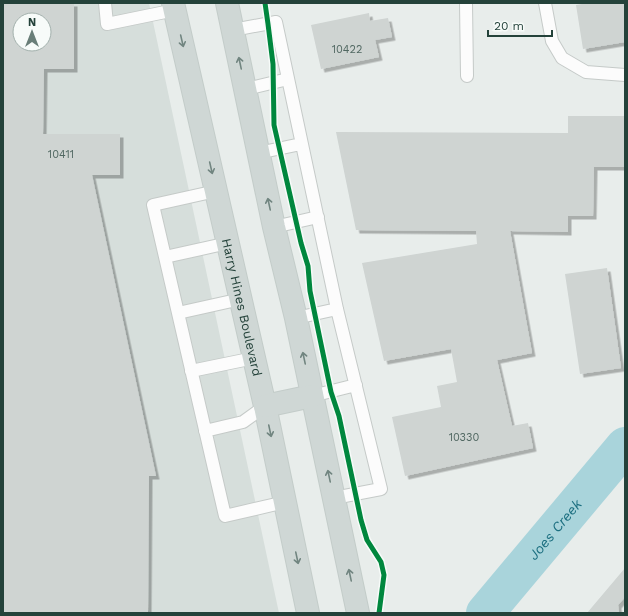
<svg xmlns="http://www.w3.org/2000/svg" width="628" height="616" font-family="'Work Sans',sans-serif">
  <defs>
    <filter id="shadow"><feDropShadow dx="3.5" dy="3.5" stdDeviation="0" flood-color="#0004"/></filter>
  </defs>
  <rect width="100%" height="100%" fill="#e8edeb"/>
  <path fill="#d6dedb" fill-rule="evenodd" d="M3,3H149L279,613H3ZM20,20H44V44H20Z"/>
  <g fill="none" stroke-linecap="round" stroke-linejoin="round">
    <path stroke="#a9d4db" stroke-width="38" id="s1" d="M485,613L625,446"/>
  </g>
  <path fill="#cfd4d2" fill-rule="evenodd" filter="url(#shadow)" d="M3,3H74V69H44L43,134H120V175H92L156,476H149L148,613H3ZM20,20H44V44H20Z
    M588,3H625V42L583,49L576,5Z
    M369,13L370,21L388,18L392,37L375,40L379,57L321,69L311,25Z
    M568,116H625V167H594L593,216H568V232L510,231L532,353L497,360L512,426L528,423L533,448L405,476L392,417L441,407L437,386L457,382L451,349L384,361L362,263L477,244L476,231L356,230L336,132L568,133Z
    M607,268L621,368L580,374L565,274Z
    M625,568V597L618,605L619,613H587Z"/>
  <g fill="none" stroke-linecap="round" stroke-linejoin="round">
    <defs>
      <path id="lane" d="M105,3L107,24L175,10
        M466,3L467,76
        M545,3L552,41L562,58L586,72L625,75
        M233,30L276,22L337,309L381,489L334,498
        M246,89L288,79
        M258,153L301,144
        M216,191L153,205L225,516L285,502
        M274,227L318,217
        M165,257L228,243
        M178,313L241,299
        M296,318L337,309
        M191,371L254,358
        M312,396L356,385
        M205,431L243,422L265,406"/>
      <g id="primary">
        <path id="s2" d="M173,3L265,406L308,613"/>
        <path d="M227,3L274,227L296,318L358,613"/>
        <path d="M265,406L312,396"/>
      </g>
    </defs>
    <use href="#lane" stroke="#c5cac8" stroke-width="14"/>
    <use href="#primary" stroke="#c3ccc9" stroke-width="24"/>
    <use href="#lane" stroke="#fcfcfc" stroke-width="12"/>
    <use href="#primary" stroke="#cfd7d5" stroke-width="22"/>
    <defs>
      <path id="cycleway" d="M265,3L268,24L273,64L274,125L301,243L308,266L310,291L331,392L339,416L361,520L367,540L381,562L384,575L379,613"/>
    </defs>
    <use href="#cycleway" stroke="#f7fbf9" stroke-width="8"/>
    <use href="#cycleway" stroke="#00873e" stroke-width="5"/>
  </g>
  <defs><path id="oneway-shaft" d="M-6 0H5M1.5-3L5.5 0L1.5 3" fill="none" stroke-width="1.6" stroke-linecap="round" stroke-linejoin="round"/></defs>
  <g stroke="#718580">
    <use href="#oneway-shaft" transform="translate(182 41) rotate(77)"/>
    <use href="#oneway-shaft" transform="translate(240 63) rotate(-102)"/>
    <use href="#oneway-shaft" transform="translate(211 168) rotate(77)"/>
    <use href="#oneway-shaft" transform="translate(269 204) rotate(-102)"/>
    <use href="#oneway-shaft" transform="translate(304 358) rotate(-102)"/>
    <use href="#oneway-shaft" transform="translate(270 431) rotate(78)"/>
    <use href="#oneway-shaft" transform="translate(329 476) rotate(-102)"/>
    <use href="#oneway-shaft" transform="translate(297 558) rotate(78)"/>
    <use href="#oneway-shaft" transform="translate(350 575) rotate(-102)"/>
  </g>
  <g text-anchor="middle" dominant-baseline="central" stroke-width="3" stroke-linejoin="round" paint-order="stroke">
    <g font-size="11" fill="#506761">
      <text x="347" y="49">10422</text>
      <text x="61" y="154">10411</text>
      <text x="464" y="437">10330</text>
    </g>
    <g font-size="13" fill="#24423a" stroke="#f7fbf9">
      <text stroke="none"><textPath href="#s2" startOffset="312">Harry Hines Boulevard</textPath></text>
    </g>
    <g font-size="14" font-style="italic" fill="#1c6f80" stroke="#f7fbf9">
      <text stroke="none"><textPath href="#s1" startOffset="109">Joes Creek</textPath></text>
    </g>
  </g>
  <rect width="628" height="616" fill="none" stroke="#24423a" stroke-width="8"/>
  <g transform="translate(32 32)"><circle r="19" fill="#f7fbf9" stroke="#a3b1ad"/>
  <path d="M0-3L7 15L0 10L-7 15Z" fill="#697e78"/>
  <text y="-6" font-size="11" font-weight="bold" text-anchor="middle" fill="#24423a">N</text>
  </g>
  <path d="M488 30v6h64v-6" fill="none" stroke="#24423a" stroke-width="2"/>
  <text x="494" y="30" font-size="12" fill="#24423a" stroke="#f7fbf9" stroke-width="3" paint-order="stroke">20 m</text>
</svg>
